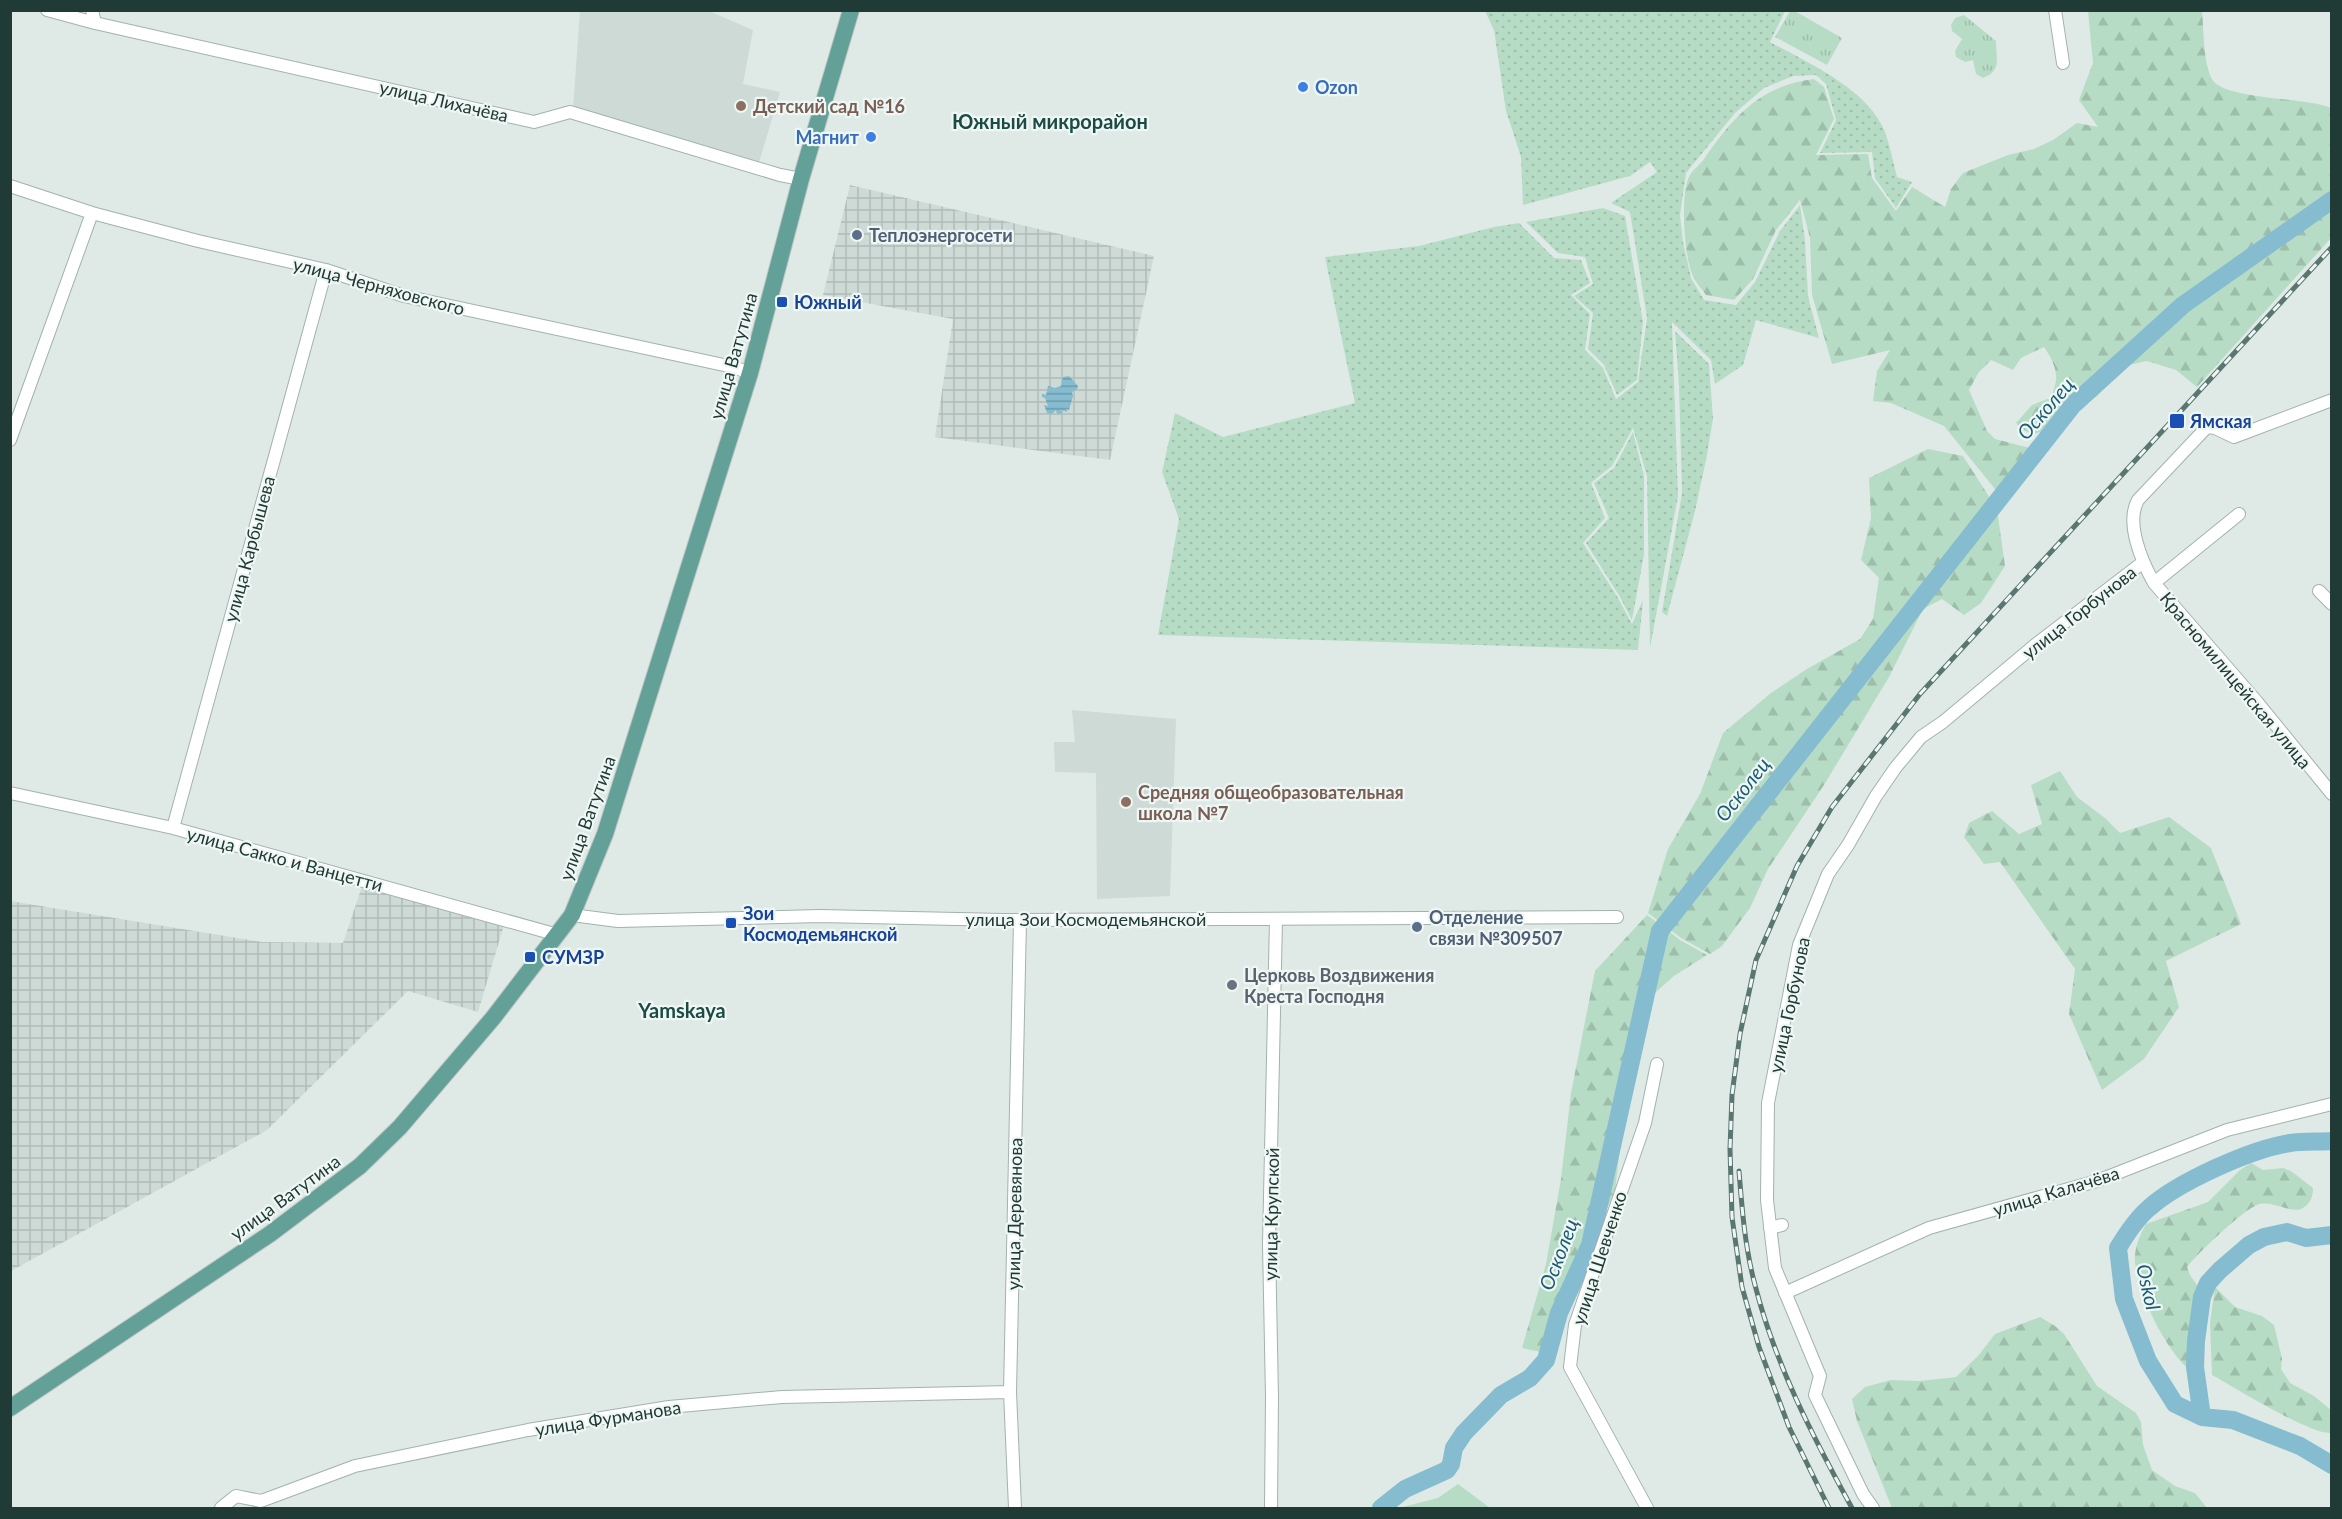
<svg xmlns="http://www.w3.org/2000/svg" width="2342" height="1519" font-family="Lato,sans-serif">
  <defs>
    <pattern id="industrial-grid" width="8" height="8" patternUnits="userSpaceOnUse" patternTransform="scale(1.5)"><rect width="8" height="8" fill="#cddad5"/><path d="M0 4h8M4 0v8" fill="none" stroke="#b0bcb7"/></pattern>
    <pattern id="grass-dots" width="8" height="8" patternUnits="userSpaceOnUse" patternTransform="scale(1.5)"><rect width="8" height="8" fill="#b7dcc5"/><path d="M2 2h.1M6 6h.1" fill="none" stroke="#9dbeaa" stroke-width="1.8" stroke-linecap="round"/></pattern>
    <pattern id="forest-firs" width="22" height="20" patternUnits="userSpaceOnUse" patternTransform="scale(1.5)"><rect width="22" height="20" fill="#b7dcc5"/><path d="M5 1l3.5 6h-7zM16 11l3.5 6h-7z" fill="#9dbeaa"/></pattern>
    <pattern id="park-tufts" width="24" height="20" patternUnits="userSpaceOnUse" patternTransform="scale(1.5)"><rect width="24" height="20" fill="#b7dcc5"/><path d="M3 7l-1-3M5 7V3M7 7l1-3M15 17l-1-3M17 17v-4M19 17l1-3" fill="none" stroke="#9dbeaa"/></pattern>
    <pattern id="water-rules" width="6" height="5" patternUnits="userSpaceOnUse" patternTransform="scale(1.5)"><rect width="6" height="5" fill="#86bcd0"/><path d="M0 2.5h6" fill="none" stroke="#6d9aaa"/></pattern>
  </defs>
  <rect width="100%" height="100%" fill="#dfeae6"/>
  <path fill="#cddad5" d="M580,11H709L753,30L743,84L780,92L758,166L573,109Z
    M1072,710L1176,719L1170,896L1097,899L1096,773L1055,772L1054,742H1075Z"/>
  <path fill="url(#industrial-grid)" d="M850,185L1154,256L1110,460L935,437L953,319L823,295Z
    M362,886L504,925L478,1012L408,991L267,1130L11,1271L10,901L262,942L343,943Z"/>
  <path fill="url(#grass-dots)" d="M1485,11H1785L1770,42C1808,63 1868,89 1885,132C1890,146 1893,162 1897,177L1912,182L1896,208L1875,178L1872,152L1820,153L1836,120L1826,84L1816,75L1793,76L1764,88L1735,113L1686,173L1680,215L1683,242L1691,278L1704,300L1736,305L1755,282L1780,231L1800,205L1805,240L1808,296L1819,338L1756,320L1743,365L1715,384L1711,360L1672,322L1678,496L1650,648L1647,476L1633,428L1612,466L1591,483L1605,518L1583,543L1618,598L1632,624L1643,600L1638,650L1158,635L1179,519L1162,472L1175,413L1223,437L1355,403L1325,257L1419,246L1494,227L1519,223L1554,258L1581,260L1590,283L1571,295L1590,314L1585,350L1603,368L1616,399L1638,382L1647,318L1630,212L1611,203L1657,172L1650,162L1630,176L1523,205L1521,157L1506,111L1494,30Z
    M1603,208L1625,216L1643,322L1637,380L1617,395L1604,365L1588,349L1593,313L1574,296L1593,284L1585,257L1558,253L1526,222Z
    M1675,331L1709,364L1713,419L1706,460L1695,511L1667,616L1662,612L1682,493L1679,385Z
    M1633,432L1644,476V554L1632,620L1620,597L1586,543L1609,518L1594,483L1614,468Z"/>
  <path fill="url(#forest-firs)" d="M2088,11H2202C2204,30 2203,62 2212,79C2223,100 2306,97 2331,108V238L2197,387L2176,370L2147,361L2125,366L2096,397L2080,403L2068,423C2044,420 2040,448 2016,423L2032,405L2050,398C2061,378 2056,365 2044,347L2021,358L2013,370L1991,360L1979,372L1969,390L1987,431L1995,439L2030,448L2022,475L2003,499L1944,426L1891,403L1873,401L1877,371L1890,350L1832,364L1812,295L1810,238L1800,200L1776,230L1753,279L1734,300L1706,295C1702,289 1696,283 1693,276C1684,257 1680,195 1689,177C1692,170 1700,165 1704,159C1733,117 1761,85 1814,79L1824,87L1834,119L1816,155L1868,154L1872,178L1896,211L1912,187L1945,207L1951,189L1963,173L2008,155L2034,149L2053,140L2077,123L2098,127L2079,100L2093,63Z
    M1928,449L1963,456L1997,509L2005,566L1981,603L1964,615L1942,599L1923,609L1889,677L1824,785L1768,869L1750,908L1722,946L1710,954L1681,938L1648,913L1668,849L1700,794L1723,733L1771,693L1807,669L1860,639L1873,619L1879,578L1861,560L1871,518L1869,478Z
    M2060,771L2077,797L2105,818L2120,833L2169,817L2211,848L2241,924L2166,961L2179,1007L2144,1059L2102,1090L2069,1014L2075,969L2000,862L1984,864L1964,837L1969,823L1992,811L2019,834L2042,824L2031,785Z
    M1647,915L1680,940L1707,955L1674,976L1656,992L1647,1007L1640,1025L1624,1112L1615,1191L1589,1247L1576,1291L1550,1354L1522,1348L1546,1264L1561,1179L1571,1093L1595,971Z
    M2251,1163L2263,1170L2283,1168L2291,1171L2313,1188C2313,1196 2311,1203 2303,1208C2291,1215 2272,1199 2257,1205C2243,1210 2197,1254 2187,1267L2190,1275L2199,1288L2194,1324L2196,1375C2168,1357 2139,1296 2135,1263C2134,1249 2139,1236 2146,1224L2208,1202L2240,1170Z
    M2215,1287L2235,1307L2262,1316L2274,1325L2282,1358L2281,1369L2290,1383L2314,1396L2331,1410V1431L2330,1433C2309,1434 2234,1387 2212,1375L2210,1323Z
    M2040,1317L2055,1326L2064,1334L2097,1386L2136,1413L2141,1422L2143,1445L2152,1470L2175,1486L2195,1493L2207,1508H1892L1857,1421L1852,1399L1865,1387L1891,1380L1920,1381L1956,1377L1978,1356L1995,1334Z"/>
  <path fill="url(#park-tufts)" d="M1793,10L1842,38L1827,65L1775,37L1790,11Z
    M1964,15L1996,41C1996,59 2002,71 1983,78L1976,74L1973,60L1965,62L1956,57L1955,51L1962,39L1952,31L1951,25L1955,18Z"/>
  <path fill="#b7dcc5" d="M1458,1484L1490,1508H1399L1438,1498Z"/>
  <path fill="url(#water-rules)" d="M1069,376L1078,386L1077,389L1072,392L1073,396L1069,410L1066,409L1068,412L1060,410L1063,413L1057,414L1056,410L1052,414L1047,413L1044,405L1048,406L1045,398L1042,397V394L1046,395L1048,386L1055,388L1061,386L1063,377Z"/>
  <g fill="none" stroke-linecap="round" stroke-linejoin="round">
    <path stroke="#86bcd0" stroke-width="18" d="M2332,1141C2318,1142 2303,1141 2290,1143C2251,1149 2178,1182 2149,1208C2136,1219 2127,1233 2118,1248L2124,1299L2148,1361L2175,1404L2202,1417L2233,1420L2300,1446L2332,1465
      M2202,1417L2195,1367L2196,1341L2202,1297L2208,1283L2220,1270L2249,1245L2264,1237L2287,1232L2306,1238L2332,1235
      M1381,1508L1405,1489L1447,1470L1451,1464L1454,1448L1464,1433L1501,1395L1530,1378L1546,1360L1559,1313L1590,1245L1660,931L2073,405L2183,305L2332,200"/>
    <defs>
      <path id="minor" d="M47,10L95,23
        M92,10L95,23L534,122L570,112L780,175L801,179
        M2055,10L2063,63
        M10,186L92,213L198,241L326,270L404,296L733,367L750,373
        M2332,400L2234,437L2215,428L2207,427L2138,500C2125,523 2142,562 2154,583L2257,702L2332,794
        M10,440L92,213
        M2154,583L2239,514
        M2319,591L2332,604
        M10,793L173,828L558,935
        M173,828L326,270
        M572,915L618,921L820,916L1003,920L1617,917
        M1770,1228L1782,1225
        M1785,1293L1929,1228L2097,1181L2227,1130L2332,1104
        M221,1508L236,1496L261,1501L355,1466L528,1430L669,1407L782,1397L1010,1392
        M1015,1508L1010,1392L1020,920
        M1271,1508L1272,1397L1269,1244L1276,919
        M1647,1508L1570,1367L1575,1325L1645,1123L1657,1064
        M1873,1508L1863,1494L1815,1395L1820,1376L1775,1268L1767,1200L1768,1103L1799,945L1828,874L1848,845L1876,796L1896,767L1921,737L1943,722L2035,645L2142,563"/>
      <path id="major" d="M10,1408L270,1234L360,1166L400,1127L493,1018L572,915L605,834L750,373L801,179L851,10"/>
    </defs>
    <use href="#minor" stroke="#a2b2ae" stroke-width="14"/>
    <use href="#major" stroke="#bcc4c3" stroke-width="18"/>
    <use href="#minor" stroke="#fff" stroke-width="12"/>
    <use href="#major" stroke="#63a097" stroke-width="16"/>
    <defs>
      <path id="rail" d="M1739,1171C1742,1209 1745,1248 1755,1285C1775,1364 1813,1437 1852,1508
        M1829,1508L1789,1427L1759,1347L1742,1287L1732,1217L1730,1149L1732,1095L1740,1034L1756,960L1797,866L1832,807L1920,694L2332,247"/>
    </defs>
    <use href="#rail" stroke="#5a7671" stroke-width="5"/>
    <use href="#rail" stroke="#eff7f4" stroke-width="3" stroke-dasharray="9" stroke-linecap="butt"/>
  </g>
  <g fill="#3f7fe0" stroke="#eff7f4" stroke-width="2">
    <circle cx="1303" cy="87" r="6"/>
    <circle cx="871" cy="137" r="6"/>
  </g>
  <g fill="#8d6e63" stroke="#eff7f4" stroke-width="2">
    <circle cx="741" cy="106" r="6"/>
    <circle cx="1126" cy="802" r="6"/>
  </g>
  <g fill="#5c6f8a" stroke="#eff7f4" stroke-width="2">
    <circle cx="857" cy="235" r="6"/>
    <circle cx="1417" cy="927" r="6"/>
  </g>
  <g fill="#1a4fb4" stroke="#eff7f4" stroke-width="2">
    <rect x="776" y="296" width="12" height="12" rx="3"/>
    <rect x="2169" y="413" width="16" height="16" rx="3"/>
    <rect x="725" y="917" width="12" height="12" rx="3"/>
    <rect x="524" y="951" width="12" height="12" rx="3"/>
  </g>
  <circle fill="#6b7280" stroke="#eff7f4" stroke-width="2" cx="1232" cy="985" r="6"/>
  <g text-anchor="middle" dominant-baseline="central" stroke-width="4.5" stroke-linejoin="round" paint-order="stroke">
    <g font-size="18" font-weight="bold" fill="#366cbe" stroke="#eff7f4" text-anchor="start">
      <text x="1315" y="87">Ozon</text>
      <text x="859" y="137" text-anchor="end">Магнит</text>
    </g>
    <g font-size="18" fill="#203a36" stroke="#eff7f4">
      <text transform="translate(444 101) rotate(13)">улица Лихачёва</text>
      <text transform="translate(379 286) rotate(15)">улица Черняховского</text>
      <text transform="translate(733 356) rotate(-74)">улица Ватутина</text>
      <text transform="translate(249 549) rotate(-75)">улица Карбышева</text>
      <text transform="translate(2079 612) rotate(-38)">улица Горбунова</text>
      <text transform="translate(2236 680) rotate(50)">Красномилицейская улица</text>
      <text transform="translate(587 818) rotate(-70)">улица Ватутина</text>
      <text transform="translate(285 859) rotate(15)">улица Сакко и Ванцетти</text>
      <text x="1086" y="919">улица Зои Космодемьянской</text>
      <text transform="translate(1789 1005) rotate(-78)">улица Горбунова</text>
      <text transform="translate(2056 1191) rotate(-17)">улица Калачёва</text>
      <text transform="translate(285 1197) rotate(-36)">улица Ватутина</text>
      <text transform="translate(1014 1214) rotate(-89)">улица Деревянова</text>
      <text transform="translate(1271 1214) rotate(-89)">улица Крупской</text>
      <text transform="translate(1599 1258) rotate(-72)">улица Шевченко</text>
      <text transform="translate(608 1418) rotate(-9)">улица Фурманова</text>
    </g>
    <g font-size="18" font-weight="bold" fill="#785e54" stroke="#eff7f4" text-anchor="start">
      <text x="753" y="106">Детский сад №16</text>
      <text x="1138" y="792">Средняя общеобразовательная<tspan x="1138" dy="21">школа №7</tspan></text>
    </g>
    <g font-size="18" font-weight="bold" fill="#4e5e75" stroke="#eff7f4" text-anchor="start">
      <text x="869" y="235">Теплоэнергосети</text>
      <text x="1429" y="917">Отделение<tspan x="1429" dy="21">связи №309507</tspan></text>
    </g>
    <g font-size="18" font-weight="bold" fill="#164399" stroke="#eff7f4" text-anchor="start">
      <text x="794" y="302">Южный</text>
      <text x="2190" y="421">Ямская</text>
      <text x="743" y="913">Зои<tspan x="743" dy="21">Космодемьянской</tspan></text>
      <text x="542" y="957">СУМЗР</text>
    </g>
    <g font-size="18" font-weight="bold" fill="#5b616d" stroke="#eff7f4" text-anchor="start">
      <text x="1244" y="975">Церковь Воздвижения<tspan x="1244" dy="21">Креста Господня</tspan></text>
    </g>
    <g font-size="20" font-weight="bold" fill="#1c4b45" stroke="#eff7f4">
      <text x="1050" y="121">Южный микрорайон</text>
      <text x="682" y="1010">Yamskaya</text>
    </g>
    <g font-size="20" font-style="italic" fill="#1b5c75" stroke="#eff7f4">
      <text transform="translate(2045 408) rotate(-49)">Осколец</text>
      <text transform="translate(1742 789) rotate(-52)">Осколец</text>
      <text transform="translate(1558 1254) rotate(-69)">Осколец</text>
      <text transform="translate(2149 1287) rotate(77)">Oskol</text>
    </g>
  </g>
  <rect width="2342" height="1519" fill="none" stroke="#203a36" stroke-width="24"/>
</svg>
